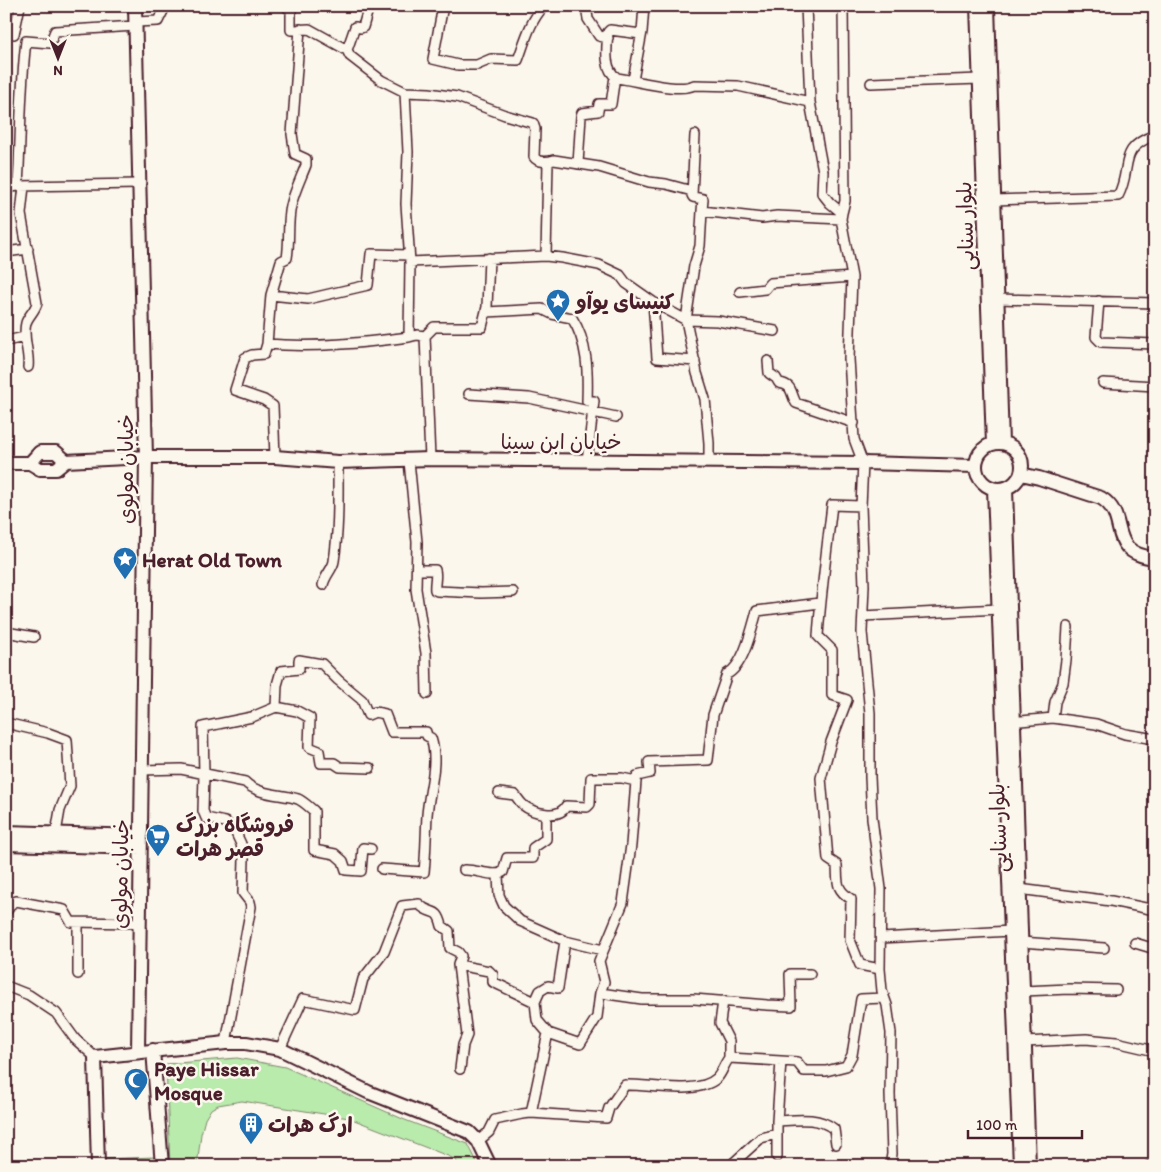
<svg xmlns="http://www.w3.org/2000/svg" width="1161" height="1172" font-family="Itim,'Playpen Sans Arabic',sans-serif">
  <rect width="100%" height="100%" fill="#fbf7ec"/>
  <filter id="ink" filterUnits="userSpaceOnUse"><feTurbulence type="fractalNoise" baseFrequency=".02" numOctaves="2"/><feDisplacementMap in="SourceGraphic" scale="10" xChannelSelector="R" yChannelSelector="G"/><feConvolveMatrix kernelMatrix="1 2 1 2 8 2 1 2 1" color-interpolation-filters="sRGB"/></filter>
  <g filter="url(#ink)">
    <path fill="#b8ebac" stroke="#81856c" d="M237,1058L285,1067L405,1120L468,1144L479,1166H459L456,1160L448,1156L349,1118L242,1101L218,1105L211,1109L205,1119L201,1134L197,1166H170L166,1064Z
      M154,1157L155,1166H102V1159Z"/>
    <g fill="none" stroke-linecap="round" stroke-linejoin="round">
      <defs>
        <path id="street" d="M285,6L291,10V30L309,29L347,50L350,56L381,80L405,92L429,93L457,97L505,115L533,123L535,129L534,157C538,163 548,162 554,160L599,167L649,182L666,184L692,191
          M443,6L433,59L458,65H477L491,59L518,60C525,41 530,21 544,6
          M586,6L588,19L599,36L608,38
          M806,6L810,102L823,171L822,193L830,203L842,213L841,219L852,277L849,359L854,439L863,463L861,506L864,586L862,632L870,713V777L872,818L881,889L880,969L882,991L887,1005L891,1033L890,1094L892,1154L890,1166
          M135,22L158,21L165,7L168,6
          M14,34L20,6
          M641,34L610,30L608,32C607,47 603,69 617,78C635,80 679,93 694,85L738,86L810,102
          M347,50L355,27L361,28L363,27L369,6
          M633,80L642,32L644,6
          M871,83L980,79
          M405,92L408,152L406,204L410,262L409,337L417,335L425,336L430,459
          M695,135L692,195L693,197L703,199L702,211L762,218L777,216L841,219
          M578,164L581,116L582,113L598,111L599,104H611L615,76
          M19,186L139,184
          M24,186L21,214L37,303C35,311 28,316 26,323C22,338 30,353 28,367
          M6,188L18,186C21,138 20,90 26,41L50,43L55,31L135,26
          M994,200L1118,196C1133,168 1116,149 1155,135
          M702,211L700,246L694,266L686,320L697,373L705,399L709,443V462
          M842,213L845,201L843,6
          M6,252L28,249
          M546,256L548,162
          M410,262L546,256L562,258L599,265L620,275L626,283L653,302L686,320L718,321L775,331
          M740,292L765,289L770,283L852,277
          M271,295L308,299L368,285L371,254L409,255
          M997,299L1155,303
          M1099,301L1096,337L1101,342L1155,344
          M653,302L657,358L695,361
          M486,312L542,309L552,314L572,318C588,343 588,372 587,401H594L587,461
          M425,336L434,327H482L487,307L489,258
          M6,341L25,337
          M267,344C314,348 363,343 409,337
          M768,361L769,373L776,378L779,383C793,385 790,392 796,403L854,423
          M1103,383L1155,386
          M469,394L529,398L616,417
          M275,457L273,406L264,400L235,390L245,358L252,355L264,354L267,344L271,295L281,261L287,258C290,241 287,223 291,206C294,192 301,178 306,165V159L295,154L292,134L300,29
          M409,461L417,542L416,589L426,653L427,694
          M861,506L832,505C827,548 821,592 818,636L832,650V695L847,700L831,742L821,778L828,859L837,865C838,881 835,889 851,899L850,940L860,965L880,969
          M417,570H435C437,576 434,584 435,590L437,591L481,593L513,592
          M323,585C325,575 333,569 334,561C339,528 338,494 338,462
          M863,616L999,609
          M6,632L34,637
          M276,707L277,685L281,671L299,669V660L322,664L338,680L362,700L368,715L375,712L385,714L392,732H426L427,736L431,738C439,763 429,789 427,815C426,834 426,853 424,872L382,869
          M1053,718L1055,702L1063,683L1066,660L1068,627
          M1009,722L1053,718L1096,724L1125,734L1155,739
          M6,723L48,733L67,740L70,786L60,810L56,833
          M141,770L181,769L245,782C257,795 282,794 298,799C303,801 309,807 314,811V850L335,854L343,861L346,870L361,871L363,848L371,849
          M499,793L515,795C518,799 520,802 523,805C533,813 559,820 566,806L587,807L590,804L591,778H622L636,781
          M464,870C476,869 493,878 503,872L507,858H533V848L546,839V814
          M498,875L499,895L504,906L520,921L565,941L603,950
          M1019,889L1111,901L1155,910
          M6,912L12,903L16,901L64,910L71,922L139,923
          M78,923V974
          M881,938L1011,931
          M1021,942L1104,948
          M1135,943L1155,949
          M458,965L489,971L493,975V982L535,1002
          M6,986L29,995L56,1013L75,1039L95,1057
          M1023,991L1069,989L1116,990
          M600,993L642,999H694L767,1005L791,1006L790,974H810
          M723,1001L720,1023L729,1041V1058
          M548,1033L580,1044L597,1017L600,993L604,982L599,961L623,903L631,845L636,781L637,776L650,773L649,762L708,760L713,715L727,674C744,666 752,628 757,611L820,603
          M1025,1042L1086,1039L1116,1042L1155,1051
          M226,1043L251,907L250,902L243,893L244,859L241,844L234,829L225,822L206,818L203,811L204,774L203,727L252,717L276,707L297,711L310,718L309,747L319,751L321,763H334L340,767L370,768
          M280,1049L303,999L355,1010L363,979L384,952L402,906L419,904C431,917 437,905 442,926L449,931L450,948L458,952L461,956L458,965L467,1035L463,1045L460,1069
          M781,1061L797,1062L804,1071H826L846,1066L852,1055L861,999L884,998
          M531,1113L548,1033L537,1020L535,1002L540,991L548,986L558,988L565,941
          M777,1121C796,1120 818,1116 834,1129L836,1144
          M478,1141L489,1132L495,1120L522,1114L531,1113L606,1118L609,1108L625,1085C649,1084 698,1096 717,1078C722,1073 724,1064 729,1058L781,1061L777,1121V1157
          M714,1166L730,1165
          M730,1166L761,1138L777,1134
          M1149,1166L1155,1165"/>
        <path id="secondary" d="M135,6L146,457L138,1051
          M977,6L993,444
          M988,6L1002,443
          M976 466a23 23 0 1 1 46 0a23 23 0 1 1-46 0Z
          M6,463H30L40,469H56L66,461L146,457H275L338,462L430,459L863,463L975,466
          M30,463L40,452H56L66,461
          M1021,474L1039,478L1101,498C1131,516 1104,553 1155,558
          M994,489L1020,1166
          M1006,489L1029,1166
          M6,832L140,836
          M6,844L140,848
          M153,1050L162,1166
          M98,1166L95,1057L226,1043H246L280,1049L368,1092L469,1132L478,1141L490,1166"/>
      </defs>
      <use href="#street" stroke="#4a1f2b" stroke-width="12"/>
      <use href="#secondary" stroke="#4a1f2b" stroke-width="16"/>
      <use href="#street" stroke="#fbf7ec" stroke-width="9"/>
      <use href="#secondary" stroke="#fbf7ec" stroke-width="12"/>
    </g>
  </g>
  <defs>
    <symbol id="sight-pin" viewBox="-11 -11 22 30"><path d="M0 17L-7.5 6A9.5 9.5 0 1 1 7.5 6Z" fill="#1f6fb2" stroke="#fbf7ec"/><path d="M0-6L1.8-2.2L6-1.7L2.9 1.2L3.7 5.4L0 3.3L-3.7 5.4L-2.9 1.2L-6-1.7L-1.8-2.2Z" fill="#fff"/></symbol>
    <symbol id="supermarket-pin" viewBox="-11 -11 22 30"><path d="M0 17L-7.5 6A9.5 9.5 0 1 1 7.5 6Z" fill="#1f6fb2" stroke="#fbf7ec"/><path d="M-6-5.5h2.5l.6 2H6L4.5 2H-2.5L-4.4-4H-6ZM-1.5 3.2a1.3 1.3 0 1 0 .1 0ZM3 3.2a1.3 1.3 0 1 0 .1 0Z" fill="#fff"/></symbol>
    <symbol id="mosque-pin" viewBox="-11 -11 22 30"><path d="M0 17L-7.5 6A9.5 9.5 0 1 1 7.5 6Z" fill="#1f6fb2" stroke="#fbf7ec"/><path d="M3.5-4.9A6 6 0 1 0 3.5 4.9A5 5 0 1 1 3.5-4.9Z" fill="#fff"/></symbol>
    <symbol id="building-pin" viewBox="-11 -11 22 30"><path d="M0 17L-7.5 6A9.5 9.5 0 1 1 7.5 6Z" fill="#1f6fb2" stroke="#fbf7ec"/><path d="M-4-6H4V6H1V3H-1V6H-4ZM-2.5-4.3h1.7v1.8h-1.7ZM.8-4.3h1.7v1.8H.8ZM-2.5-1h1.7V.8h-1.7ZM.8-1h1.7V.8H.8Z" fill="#fff"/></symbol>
  </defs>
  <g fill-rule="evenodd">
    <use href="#sight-pin" x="544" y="287" width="28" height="38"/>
    <use href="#sight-pin" x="111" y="545" width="28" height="38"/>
    <use href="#supermarket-pin" x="144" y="822" width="28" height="38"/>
    <use href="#mosque-pin" x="122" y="1066" width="28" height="38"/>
    <use href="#building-pin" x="237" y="1110" width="28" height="38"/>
  </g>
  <g text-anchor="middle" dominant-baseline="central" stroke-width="5" stroke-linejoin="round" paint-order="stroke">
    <g font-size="21" fill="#4a1f2b" stroke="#fbf7ec">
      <text transform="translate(965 226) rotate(-92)">بلوار سنایی</text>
      <text x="561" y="441">خیابان ابن سینا</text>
      <text transform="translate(125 469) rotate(-90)">خیابان مولوی</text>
      <text transform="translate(998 828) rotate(-92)">بلوار سنایی</text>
      <text transform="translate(120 874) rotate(-89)">خیابان مولوی</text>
    </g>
    <g font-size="21" font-weight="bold" fill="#4a1f2b" stroke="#fbf7ec" text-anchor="start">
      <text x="576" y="301">کنیسای یوآو</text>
      <text x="142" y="559">Herat Old Town</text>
      <text x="176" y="824">فروشگاه بزرگ<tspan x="176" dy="24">قصر هرات</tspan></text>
      <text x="154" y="1068">Paye Hissar<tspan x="154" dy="24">Mosque</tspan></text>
      <text x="268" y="1124">ارگ هرات</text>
    </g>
  </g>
  <rect width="1161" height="1172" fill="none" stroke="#fbf7ec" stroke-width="25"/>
  <rect x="12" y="12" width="1136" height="1147" fill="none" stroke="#4a1f2b" stroke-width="2" filter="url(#ink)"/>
  <g transform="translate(58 58) rotate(180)" stroke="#fbf7ec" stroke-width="4" paint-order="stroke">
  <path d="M0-4L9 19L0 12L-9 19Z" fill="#4a1f2b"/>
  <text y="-8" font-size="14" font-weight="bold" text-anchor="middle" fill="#4a1f2b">N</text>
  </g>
  <path d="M968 1130v8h114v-8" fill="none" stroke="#4a1f2b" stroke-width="2.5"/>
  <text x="976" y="1130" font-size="15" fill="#4a1f2b" stroke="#fbf7ec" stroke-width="4" paint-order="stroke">100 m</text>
</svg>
